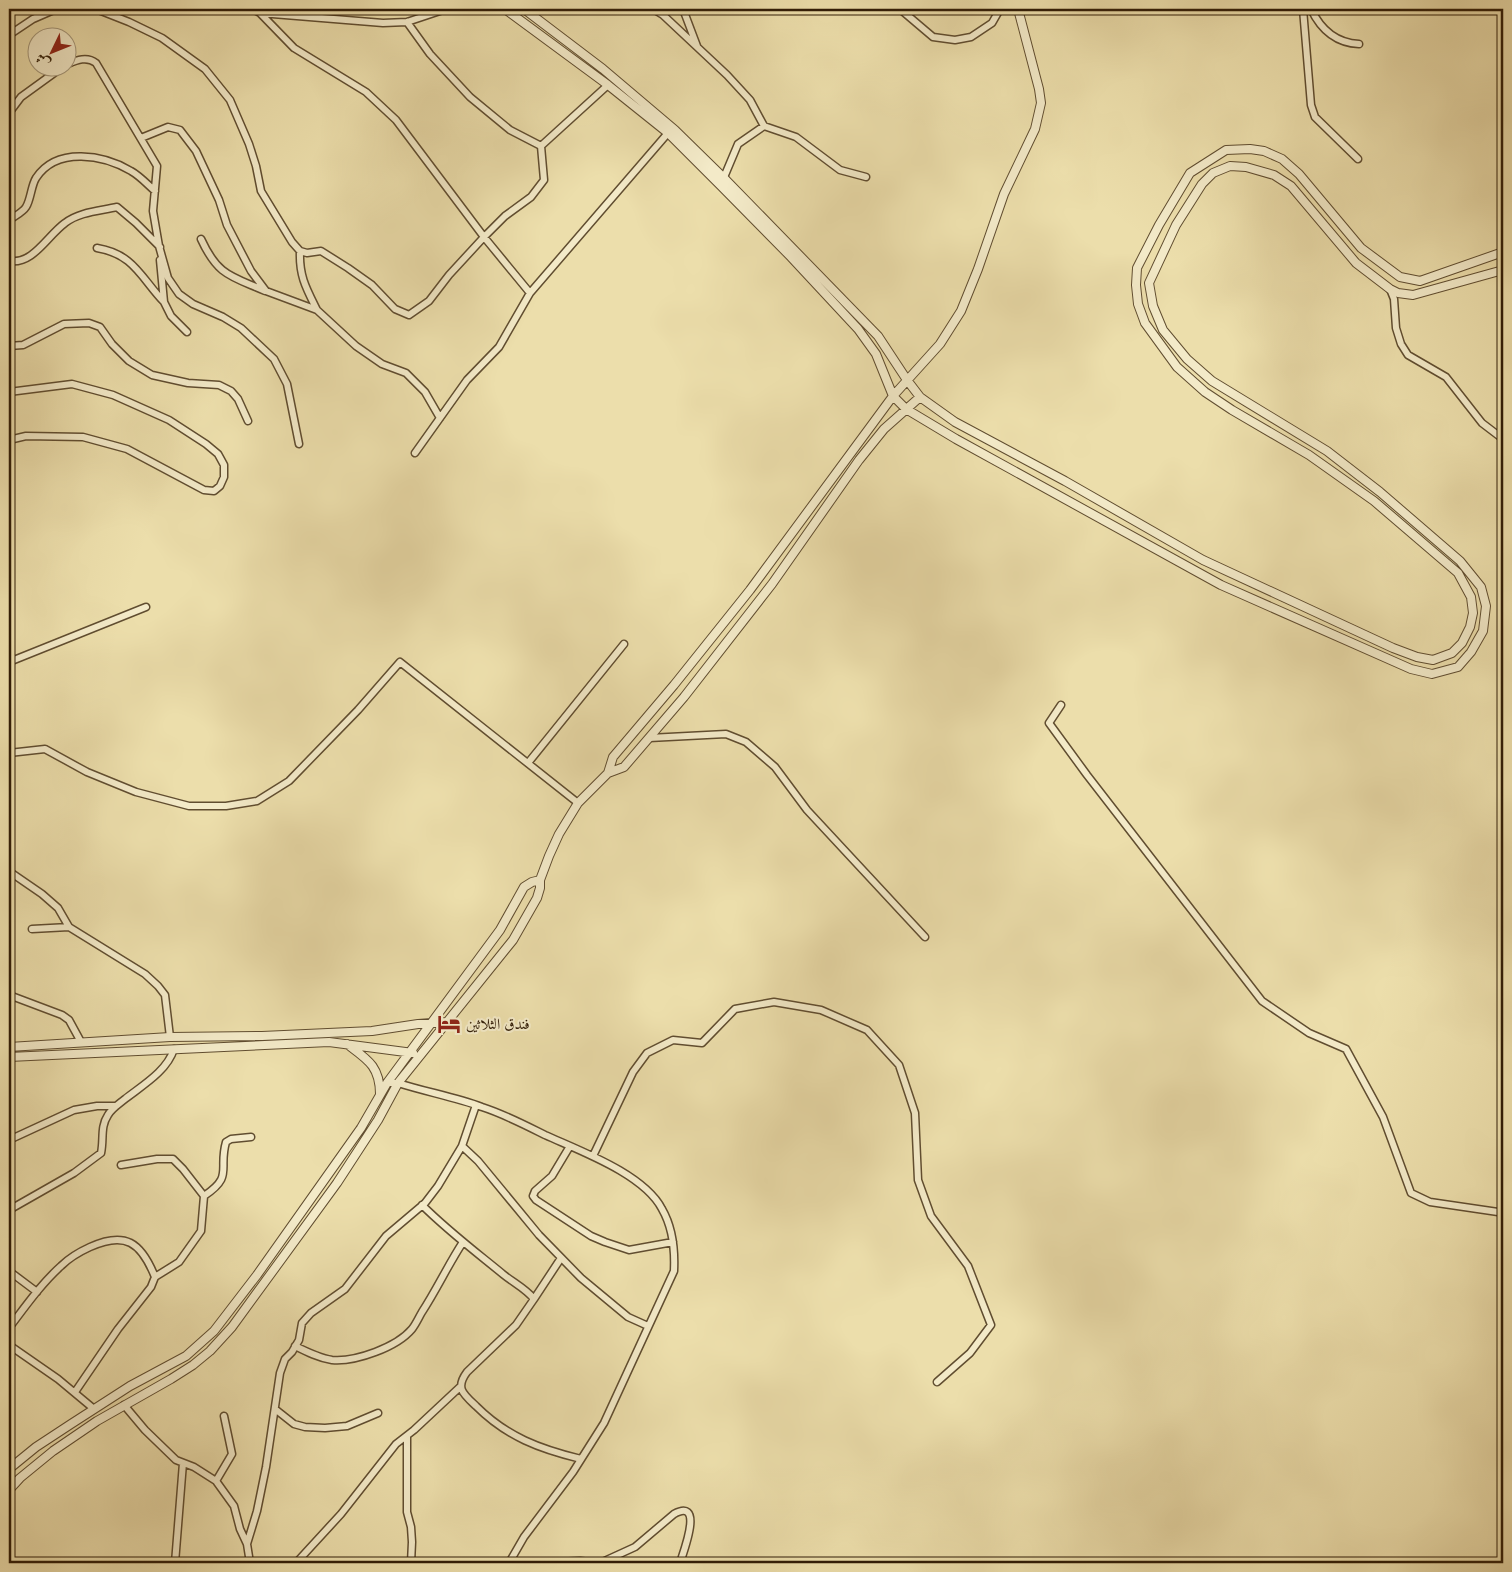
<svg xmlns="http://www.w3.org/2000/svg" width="1512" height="1572" font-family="Cardo,Amiri,serif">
  <rect width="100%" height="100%" fill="#ecdeab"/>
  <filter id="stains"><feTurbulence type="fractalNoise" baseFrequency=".004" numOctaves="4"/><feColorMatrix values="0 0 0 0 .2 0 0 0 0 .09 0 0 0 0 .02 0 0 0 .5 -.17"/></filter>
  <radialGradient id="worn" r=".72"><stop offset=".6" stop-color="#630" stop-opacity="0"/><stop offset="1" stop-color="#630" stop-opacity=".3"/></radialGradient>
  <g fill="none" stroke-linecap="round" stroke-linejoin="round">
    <defs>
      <path id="minor" d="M96,9L129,22L162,38L205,69L230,100L249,144L256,166L261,191L292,242L300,251L307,253L321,251L348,268L372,285L395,309L409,315L429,301L449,275L484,237L505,216L531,197L544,180L541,146L608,85
        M253,9L260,13L383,23L407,22L446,9
        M653,9L663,15L727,75L750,100L764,126
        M683,9L697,46
        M900,9L933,37L955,40L971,37L992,23L1000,9
        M1303,9L1311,105L1315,117L1358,159
        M1311,9C1321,30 1336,43 1359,44
        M260,13L294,48L366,92L396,120L484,237L530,293
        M407,22L430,54L470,97L510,130L541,146
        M9,35L33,19L56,9
        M68,64C77,60 87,56 96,63L157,166L153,211L159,246L168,278L179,294L193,304L223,317L241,328L274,359L287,384L299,444
        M9,113L21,97L61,68
        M141,138L168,127L180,130L196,151L219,200L227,225L251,271L266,291L317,310L356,346L382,364L406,373L425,392L440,418
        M722,182L738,144L764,126L796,137L840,170L866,177
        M11,219C15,216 23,212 26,207C31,199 31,186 36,178C57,146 104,155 131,171C140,176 148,185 155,191
        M201,239C218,276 231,276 265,291
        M97,248C134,254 141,278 164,302
        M300,251C299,276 306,288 317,310
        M160,260L164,302L171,316L187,332
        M9,261C33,265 47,236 65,223C79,212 99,211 117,207L136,223L160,247
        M1390,289L1394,299L1396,328L1401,344L1408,355L1446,377L1482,423L1503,439
        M9,346L23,345L64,324L89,323L100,327L112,344L129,361L152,375L188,383L219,385L231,391L238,399L248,421
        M9,392L72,384L113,395L169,420L206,444L218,454L224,465V477L220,486L214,491L204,490L127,449L83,437L26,436L9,440
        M415,453L467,380L499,347L530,293L668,133
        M9,662L146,607
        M1061,705L1049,723L1087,775L1262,1001L1309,1033L1346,1049L1383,1117L1411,1193L1430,1202L1498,1212L1503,1214
        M649,738L726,734L746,742L775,767L807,810L925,937
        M9,753L45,749L87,772L136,792L189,806H226L257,801L289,781L358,710L400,662L578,803
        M528,763L624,644
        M10,872L42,894L58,908L69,927L145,974L158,986L165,995L170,1037
        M32,929L69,927
        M9,995L62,1015L69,1020L81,1042
        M387,1083H398C426,1092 455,1097 482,1107C504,1114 525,1125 545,1135C580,1151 644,1174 662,1209C673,1228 675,1250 674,1271L604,1423L573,1472L524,1537L509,1563
        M9,1140L74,1110L97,1106H116
        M462,1146L478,1161L539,1235L581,1278L628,1317L648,1326
        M570,1146L552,1176L535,1191L533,1196L536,1200L591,1236L605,1242L629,1250L673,1242
        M593,1156L633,1072L647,1053L673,1040L702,1043L735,1009L774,1002L821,1010L867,1030L899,1065L915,1113L918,1180L931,1216L968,1266L991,1325L970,1353L937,1382
        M121,1165L157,1159H173L183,1169L204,1196L201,1231L179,1262L155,1277
        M204,1196C234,1176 218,1170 226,1142L231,1139L251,1137
        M422,1205C448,1231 476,1252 504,1275C514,1283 526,1289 534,1299L561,1258
        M9,1210L74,1173L101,1153C104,1139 100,1127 108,1115C112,1108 119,1104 125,1099C143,1085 167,1071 174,1049
        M9,1271L37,1292
        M534,1299L516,1325L467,1372C455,1388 463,1394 476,1406C507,1437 540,1449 581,1459
        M9,1328C25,1307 41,1284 61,1266C69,1258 79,1252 90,1247C125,1231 141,1242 155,1277L151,1287L118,1329L75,1392
        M9,1345L58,1379L94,1409
        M295,1346C307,1352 319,1358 332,1360C356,1362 397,1347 412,1329C416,1324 419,1317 422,1312C437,1289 448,1265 463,1242
        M124,1405L145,1430L176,1460L194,1467L216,1481L234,1506L240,1529L247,1544L257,1511L266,1467L280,1373L285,1359L292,1352L299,1340L302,1323L311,1313L345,1289L386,1236L425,1203L438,1186L462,1146L476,1105
        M275,1409L294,1424L305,1427L325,1428L347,1426L378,1413
        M407,1436V1512L411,1527L412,1542L411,1563
        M216,1481L232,1454L224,1416
        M247,1544L250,1563
        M175,1563L183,1463
        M296,1563L341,1514L396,1444L414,1430L460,1387
        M534,1563L580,1561L600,1563L635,1547L674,1514C705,1497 683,1553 680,1563"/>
      <path id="tertiary" d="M505,9L608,85L668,133L721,186L791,257L858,329L876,354L893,396L906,409L956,439L1221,585L1411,669L1432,674L1458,667L1471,652L1483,631L1486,606L1481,587L1460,561L1380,492L1327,451L1212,381L1187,359L1163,330L1153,306L1149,283L1176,225L1202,184L1213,173L1230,166L1246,167L1274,175L1291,186L1356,263L1390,289L1398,293L1413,295L1503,270
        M524,9L603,69L675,130L724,178L878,336L907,380L920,397L955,422L1065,481L1203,560L1393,648L1417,657L1433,660L1452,653L1462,643L1470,627L1473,613L1471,597L1458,573L1374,501L1309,455L1232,410L1205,392L1177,367L1145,323L1138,304L1136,285L1137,268L1159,225L1190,173L1226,150L1250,149L1264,151L1282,159L1299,174L1361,248L1400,277L1420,281L1503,252
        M608,773L613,757L674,685L750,590L893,396L940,344L961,311L978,269L1004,194L1035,129L1041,103L1039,89L1018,9
        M347,1044C367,1059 380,1066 380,1094
        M9,1047L170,1037L262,1036L372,1031L418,1024L446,1022
        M9,1057L329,1042L413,1053
        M9,1469L36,1447L71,1424L130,1386L186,1356L214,1331L257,1275L361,1128L387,1083L500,930L524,887L532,882L540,880
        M9,1490L20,1478L53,1451L97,1421L171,1379L193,1365L210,1351L232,1327L337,1183L378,1120L398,1083L513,940L537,898L540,888V880L549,856L559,834L578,803L608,773L624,767L684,697L772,584L859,460L884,429L920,397"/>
    </defs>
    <use href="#minor" stroke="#604d30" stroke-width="9"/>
    <use href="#tertiary" stroke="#604d30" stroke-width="10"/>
    <use href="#minor" stroke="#f3eac8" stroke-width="6"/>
    <use href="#tertiary" stroke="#f3eac8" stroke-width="8"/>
  </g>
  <defs>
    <symbol id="hotel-bare" viewBox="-9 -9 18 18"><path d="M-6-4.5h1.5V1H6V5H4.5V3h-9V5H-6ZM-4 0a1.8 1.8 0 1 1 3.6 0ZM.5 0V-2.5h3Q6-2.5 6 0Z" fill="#8f2418" stroke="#f3eac8" stroke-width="2.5" paint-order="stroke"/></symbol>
  </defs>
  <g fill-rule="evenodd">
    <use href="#hotel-bare" x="433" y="1008" width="32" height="32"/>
  </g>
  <g text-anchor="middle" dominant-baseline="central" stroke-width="4" stroke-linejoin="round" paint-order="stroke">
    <g font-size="15" fill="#311d07" stroke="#f3eac8" text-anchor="start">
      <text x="466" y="1024">فندق الثلاثين</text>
    </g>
  </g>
  <rect width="1512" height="1572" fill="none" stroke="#ecdeab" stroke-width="30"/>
  <rect x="10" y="10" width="1492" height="1552" fill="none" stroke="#311d07" stroke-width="2.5"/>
  <rect x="15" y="15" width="1482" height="1542" fill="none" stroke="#311d07"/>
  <g transform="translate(52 52) rotate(227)"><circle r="24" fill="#f3eac8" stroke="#a5987b"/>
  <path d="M0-4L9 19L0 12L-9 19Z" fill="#8f2418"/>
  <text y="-8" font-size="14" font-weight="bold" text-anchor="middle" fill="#311d07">ش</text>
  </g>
  <rect width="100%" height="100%" filter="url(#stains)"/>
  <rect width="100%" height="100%" fill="url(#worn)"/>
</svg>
